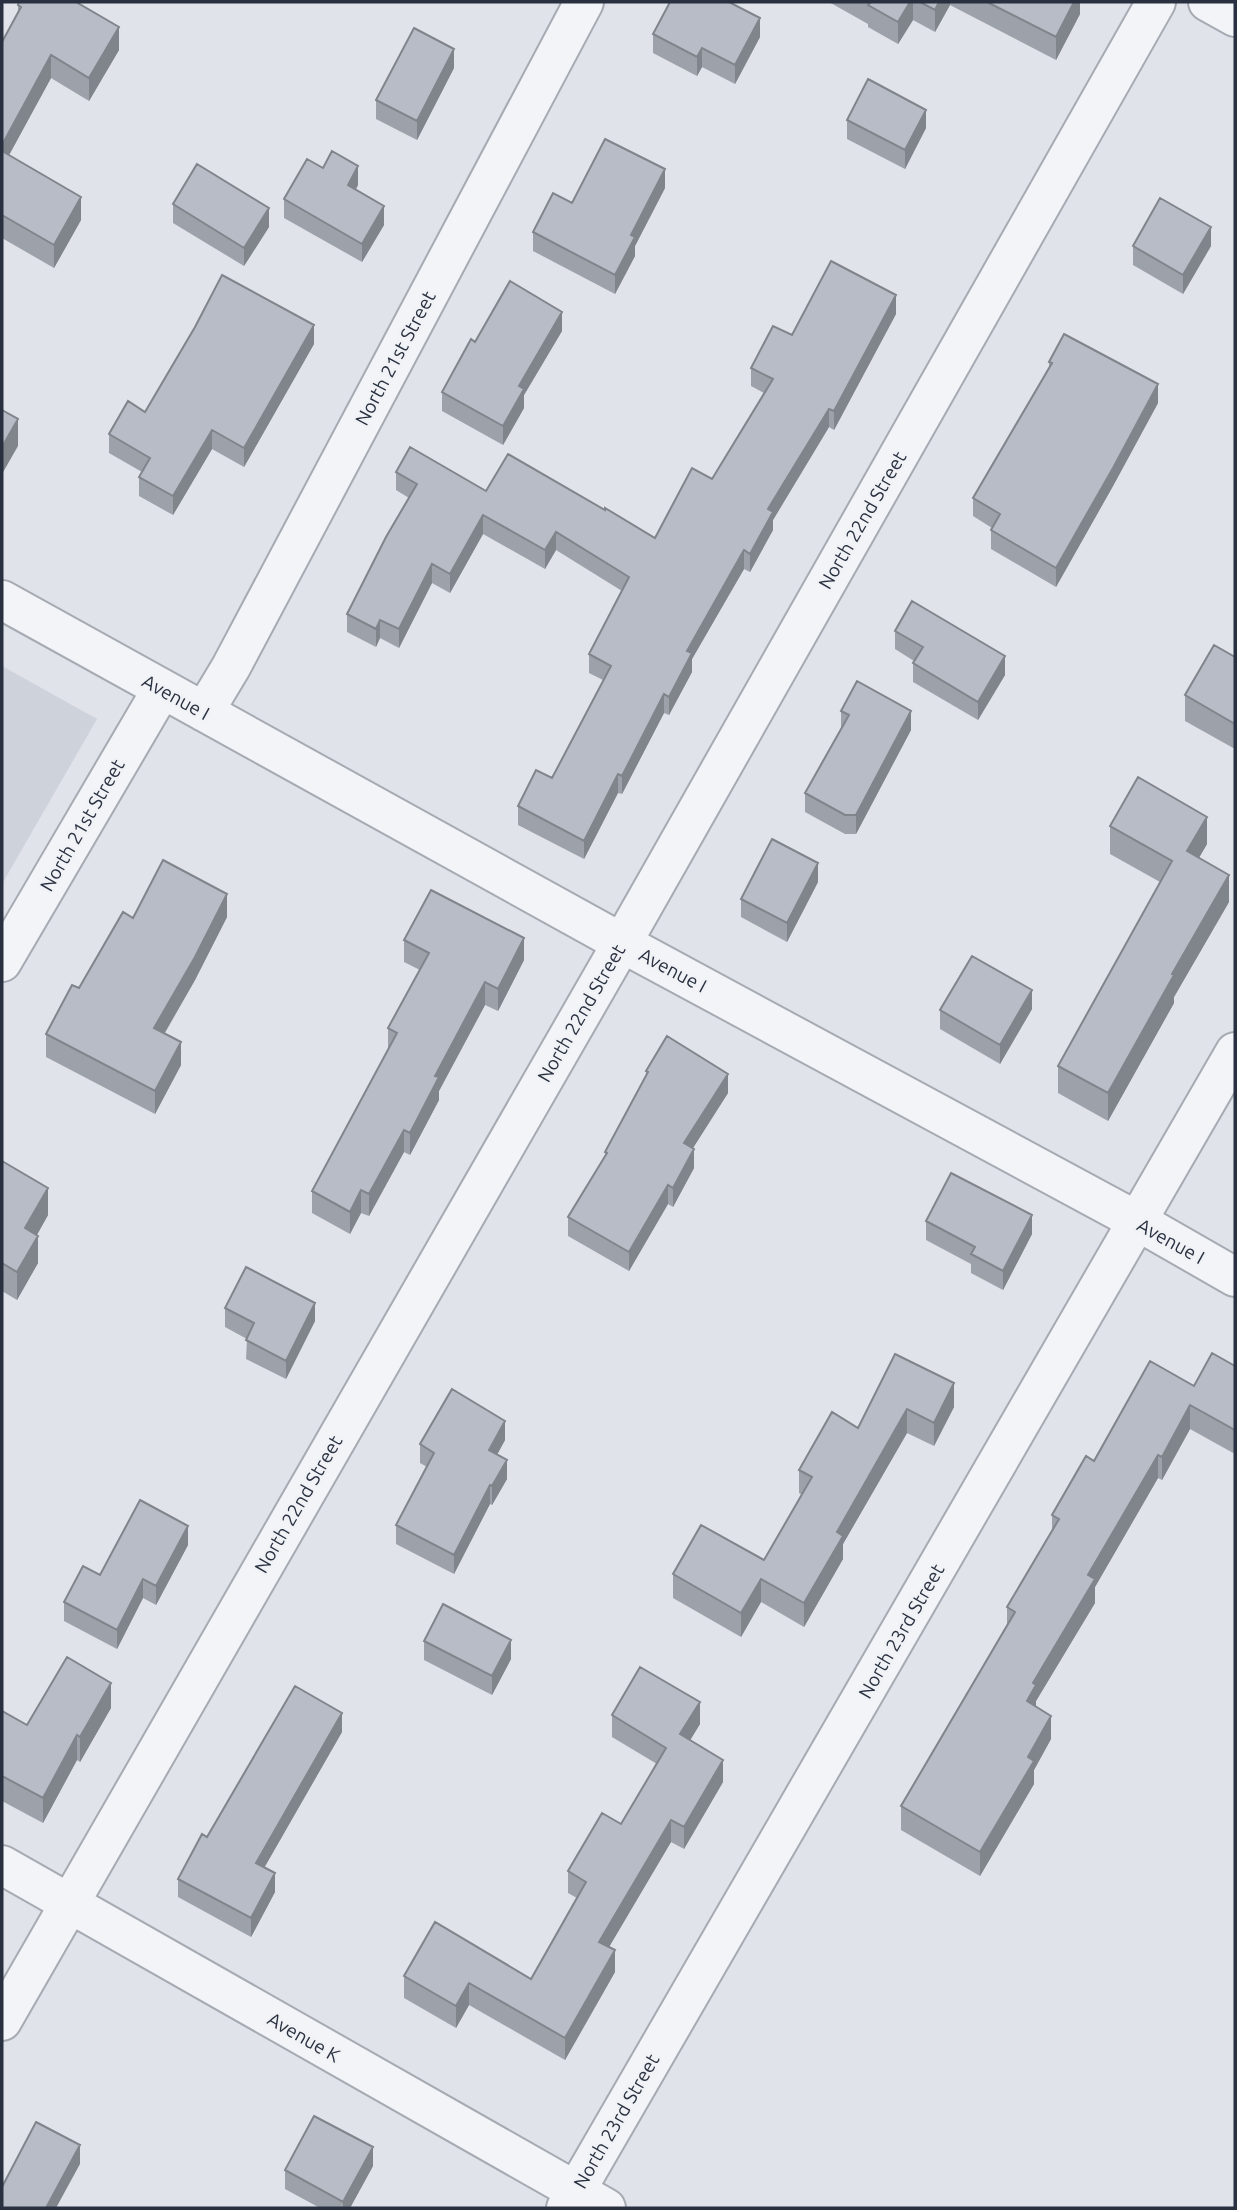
<svg xmlns="http://www.w3.org/2000/svg" width="1237" height="2210" font-family="Ubuntu,sans-serif">
  <rect width="100%" height="100%" fill="#e0e3e9"/>
  <path fill="#ced2db" d="M2,666L97,719L2,884Z"/>
  <g fill="none" stroke-linecap="round" stroke-linejoin="round">
    <defs>
      <path id="minor" d="M1208,2L1235,17
        M2,600L622,943L1139,1222L1235,1277
        M204,712L231,667L584,2
        M2,962L162,689
        M2,1865L606,2208
        M2,2021L622,943L1156,2
        M566,2208L1235,1052"/>
    </defs>
    <use href="#minor" stroke="#a5aab3" stroke-width="42"/>
    <use href="#minor" stroke="#f3f4f7" stroke-width="38"/>
  </g>
  <path fill="#9da2aa" d="M829,2H1080V14L1056,60L950,5L935,32L913,20L898,44L868,27V24Z
    M18,5L119,50L89,101L51,78L9,155L81,220L54,268L2,238V42L18,13Z
    M653,34L760,37L735,84L702,67L697,76L653,53Z
    M454,68L417,140L376,119V100Z
    M847,120L926,128L905,169L847,139Z
    M323,168L358,185L356,189L384,225L362,262L284,218V199Z
    M665,188L635,246V256L615,294L533,251V232L572,203Z
    M173,204L269,227L244,266L173,223Z
    M1133,246H1211L1183,294L1133,265Z
    M896,314L834,430L829,427L773,520V530L750,572L744,569L692,659V672L669,715L664,713L622,794L618,793L584,859L518,825V806L552,778L603,680L589,673V654L622,591L556,550L545,569L483,534L450,593L432,583L399,648L380,638L376,647L347,632V614L409,498L396,490V472L486,491L655,538L712,479L764,393L751,386V368L792,335Z
    M562,331L524,395V408L503,445L442,411V392L475,342Z
    M314,344L244,467L212,449L173,515L139,496V477L142,472L109,453V434L145,412Z
    M1049,362L1158,403L1113,486L1056,587L991,549V530L992,528L973,516V498L1049,369Z
    M895,631L1005,675L978,720L913,682V663L914,661L895,649Z
    M1235,657V749L1185,721V695Z
    M841,711L911,730L856,834H845L805,812V793L841,730Z
    M1110,826L1207,844L1199,858L1229,902L1174,997V1003L1108,1121L1058,1093V1066L1160,882L1110,854Z
    M818,882L787,942L741,917V899Z
    M227,917L195,980L165,1033L181,1065L155,1114L46,1057V1034L133,918Z
    M404,940L524,960L498,1011L485,1005L439,1091V1100L410,1155L404,1152L369,1216L361,1213L350,1234L312,1213V1191L388,1049V1028L420,970L404,962Z
    M1032,1009L1000,1064L940,1029V1010Z
    M646,1071L728,1093L693,1148L694,1168L673,1207L668,1204L629,1271L568,1236V1217L605,1157V1152L646,1075Z
    M2,1161L48,1215L37,1235L38,1263L17,1300L2,1291Z
    M926,1221L1032,1234L1003,1290L971,1273V1264L926,1240Z
    M225,1308L315,1321L286,1379L246,1359L247,1339L225,1327Z
    M895,1354L954,1407L934,1446L907,1433L843,1544V1559L804,1627L761,1602L741,1637L673,1598V1574L764,1560L802,1495L799,1493V1470L858,1428Z
    M1235,1366V1454L1190,1429L1162,1480L1158,1478L1095,1587V1603L1036,1701V1707L1051,1739L1034,1770V1784L980,1876L901,1830V1806L1007,1627V1607L1052,1531V1515L1094,1461L1194,1386Z
    M505,1440L497,1455L507,1479L492,1505L490,1504L454,1574L396,1544V1525L427,1467L420,1463V1444Z
    M188,1545L156,1605L143,1598L117,1649L64,1621V1602L100,1575Z
    M424,1641L511,1659L492,1695L424,1660Z
    M111,1708L80,1762L77,1760L43,1823L2,1801V1711L27,1725Z
    M612,1715L700,1724L690,1740L723,1782L684,1849L671,1842L609,1947L615,1972L565,2060L469,2005L456,2028L404,1998V1976L531,1979L577,1898L568,1893V1871L621,1824L657,1764L612,1737Z
    M342,1732L264,1868L275,1892L251,1937L178,1897V1879L207,1837Z
    M373,2166L350,2208H320L285,2189V2170Z"/>
  <path fill="#80848b" d="M910,2H913V20L898,44V22Z
    M939,2H950V5L935,32V10Z
    M1074,2H1080V14L1056,60V37Z
    M760,18V37L735,84V65Z
    M119,27V50L89,101V78Z
    M702,48V67L697,76V57Z
    M454,49V68L417,140V121Z
    M51,55V78L2,168V145Z
    M926,110V128L905,169V150Z
    M358,166V185L348,204V185Z
    M665,169V188L635,246V256L615,294V275L631,235Z
    M81,197V220L54,268V245Z
    M384,206V225L362,262V244Z
    M269,208V227L244,266V248Z
    M1211,227V246L1183,294V275Z
    M896,295V314L834,430V411Z
    M562,312V331L524,395V408L503,445V426L519,386Z
    M314,325V344L244,467V448Z
    M1158,384V403L1113,486L1056,587V568Z
    M829,409V427L773,520V530L750,572V554L768,509Z
    M18,419V446L2,474V447Z
    M212,430V449L173,515V496Z
    M483,515V534L450,593V574Z
    M556,532V550L545,569V550Z
    M744,550V569L692,659V672L669,715V697L687,651Z
    M432,564V583L399,648V629Z
    M380,620V638L376,647V629Z
    M1005,656V675L978,720V702Z
    M664,694V713L622,794V776Z
    M911,711V730L856,834V815Z
    M618,774V793L584,859V841Z
    M1207,817V844L1187,878V851Z
    M818,863V882L787,942V923Z
    M1229,875V902L1174,997V1003L1108,1121V1093L1172,974Z
    M227,894V917L195,980L154,1051V1028Z
    M524,938V960L498,1011V989Z
    M485,982V1005L439,1091V1100L410,1155V1133L435,1076Z
    M1032,990V1009L1000,1064V1045Z
    M181,1042V1065L155,1114V1091Z
    M728,1074V1093L684,1162V1143Z
    M404,1130V1152L369,1216V1194Z
    M694,1149V1168L673,1207V1188Z
    M668,1185V1204L629,1271V1252Z
    M48,1188V1215L25,1256V1228Z
    M361,1190V1213L350,1234V1212Z
    M1032,1215V1234L1003,1290V1271Z
    M38,1236V1263L17,1300V1272Z
    M315,1303V1321L286,1379V1361Z
    M954,1383V1407L934,1446V1423Z
    M1190,1405V1429L1162,1480V1457Z
    M907,1409V1433L843,1544V1559L804,1627V1603L837,1532Z
    M505,1421V1440L489,1469V1450Z
    M1158,1455V1478L1095,1587V1603L1036,1701V1709L1027,1701L1033,1683L1088,1575Z
    M507,1460V1479L492,1505V1486Z
    M490,1485V1504L454,1574V1555Z
    M188,1526V1545L156,1605V1586Z
    M143,1579V1598L117,1649V1630Z
    M761,1579V1602L741,1637V1613Z
    M511,1640V1659L492,1695V1676Z
    M111,1683V1708L80,1762V1737Z
    M700,1702V1724L680,1757V1734Z
    M342,1713V1732L256,1882V1863Z
    M1051,1716V1739L1034,1770V1784L980,1876V1852L1028,1757Z
    M77,1735V1760L43,1823V1798Z
    M723,1760V1782L684,1849V1827Z
    M671,1820V1842L599,1964V1942Z
    M275,1873V1892L251,1937V1918Z
    M615,1950V1972L565,2060V2038Z
    M469,1983V2005L456,2028V2006Z
    M80,2145V2164L56,2208H46Z
    M373,2147V2166L350,2208H343V2202Z"/>
  <path fill="#b7bcc6" stroke="#80848b" stroke-width="2" d="M19,2H76L119,27L89,78L51,55L2,145V42L21,7L18,5Z
    M670,2H729L760,18L735,65L702,48L697,57L653,34Z
    M868,2H910L898,22L868,5L870,3Z
    M920,2H939L935,10Z
    M987,2H1074L1056,37Z
    M414,28L454,49L417,121L376,100Z
    M868,79L926,110L905,150L847,120Z
    M605,139L665,169L631,235L635,237L615,275L533,232L553,193L572,203Z
    M2,151L81,197L54,245L2,215Z
    M332,151L358,166L348,185L384,206L362,244L284,199L307,159L323,168Z
    M197,164L269,208L244,248L173,204Z
    M1160,198L1211,227L1183,275L1133,246Z
    M831,261L896,295L834,411L829,409L768,509L773,512L750,554L744,550L687,651L692,653L669,697L664,694L622,776L618,774L584,841L518,806L536,770L552,778L611,666L589,654L629,577L556,532L545,550L483,515L450,574L432,564L399,629L380,620L376,629L347,614L386,537L417,484L396,472L410,447L486,491L508,454L605,510V508L655,538L692,468L712,479L773,379L751,368L773,326L792,335Z
    M222,275L314,325L244,448L212,430L173,496L139,477L150,458L109,434L128,401L145,412L195,327Z
    M510,281L562,312L519,386L524,389L503,426L442,392L471,339L475,342Z
    M1064,334L1158,384L1113,468L1056,568L991,530L1000,514L973,498L1052,363L1049,362Z
    M2,410L18,419L2,447Z
    M912,601L1005,656L978,702L913,663L923,647L895,631Z
    M1214,645L1235,657V724L1185,695Z
    M857,681L911,711L856,815H845L805,793L849,715L841,711Z
    M1138,777L1207,817L1187,851L1229,875L1172,974L1174,975L1108,1093L1058,1066L1172,861L1110,826Z
    M772,839L818,863L787,923L741,899Z
    M163,860L227,894L195,957L154,1028L181,1042L155,1091L46,1034L72,985L79,988L123,912L133,918Z
    M431,890L524,938L498,989L485,982L435,1076L439,1077L410,1133L404,1130L369,1194L361,1190L350,1212L312,1191L397,1033L388,1028L429,953L404,940Z
    M972,956L1032,990L1000,1045L940,1010Z
    M667,1036L728,1074L684,1143L694,1149L673,1188L668,1185L629,1252L568,1217L607,1153L605,1152L648,1072L646,1071Z
    M2,1161L48,1188L25,1228L38,1236L17,1272L2,1263Z
    M951,1173L1032,1215L1003,1271L971,1254L975,1247L926,1221Z
    M246,1267L315,1303L286,1361L246,1340L254,1323L225,1308Z
    M1212,1353L1235,1366V1430L1190,1405L1162,1457L1158,1455L1088,1575L1095,1579L1033,1683L1036,1685L1027,1701L1051,1716L1028,1757L1034,1761L980,1852L901,1806L1015,1612L1007,1607L1059,1519L1052,1515L1086,1456L1094,1461L1150,1361L1194,1386Z
    M895,1354L954,1383L934,1423L907,1409L837,1532L843,1536L804,1603L761,1579L741,1613L673,1574L701,1525L764,1560L812,1477L799,1470L832,1412L858,1428Z
    M452,1389L505,1421L489,1450L507,1460L492,1486L490,1485L454,1555L396,1525L434,1453L420,1444Z
    M140,1500L188,1526L156,1586L143,1579L117,1630L64,1602L83,1566L100,1575Z
    M443,1604L511,1640L492,1676L424,1641Z
    M67,1657L111,1683L80,1737L77,1735L43,1798L2,1776V1711L27,1725Z
    M640,1667L700,1702L680,1734L723,1760L684,1827L671,1820L599,1942L615,1950L565,2038L469,1983L456,2006L404,1976L435,1922L531,1979L586,1882L568,1871L602,1813L621,1824L666,1748L612,1715Z
    M295,1686L342,1713L256,1863L275,1873L251,1918L178,1879L202,1834L207,1837Z
    M314,2116L373,2147L343,2202L285,2170Z
    M36,2122L80,2145L46,2208H2V2187Z"/>
  <g text-anchor="middle" dominant-baseline="central" stroke-width="5" stroke-linejoin="round" paint-order="stroke">
    <g font-size="19" fill="#293140" stroke="#f0f2f6">
      <text transform="translate(395 358) rotate(-62)">North 21st Street</text>
      <text transform="translate(862 520) rotate(-60)">North 22nd Street</text>
      <text transform="translate(176 697) rotate(29)">Avenue I</text>
      <text transform="translate(82 825) rotate(-60)">North 21st Street</text>
      <text transform="translate(673 970) rotate(28)">Avenue I</text>
      <text transform="translate(581 1013) rotate(-60)">North 22nd Street</text>
      <text transform="translate(1171 1241) rotate(29)">Avenue I</text>
      <text transform="translate(298 1504) rotate(-60)">North 22nd Street</text>
      <text transform="translate(901 1631) rotate(-60)">North 23rd Street</text>
      <text transform="translate(304 2037) rotate(30)">Avenue K</text>
      <text transform="translate(616 2121) rotate(-60)">North 23rd Street</text>
    </g>
  </g>
  <rect width="1237" height="2210" fill="none" stroke="#293140" stroke-width="7"/>
</svg>
